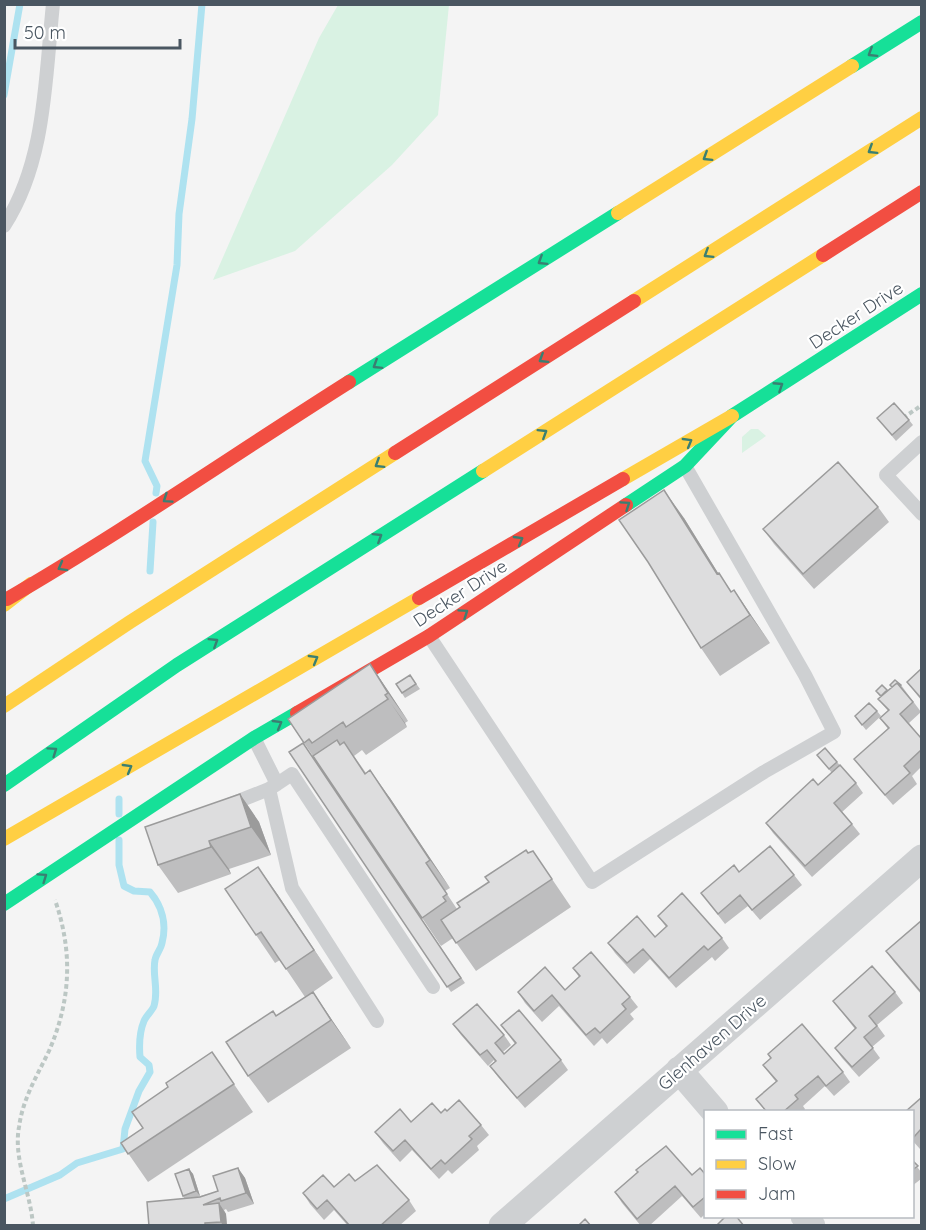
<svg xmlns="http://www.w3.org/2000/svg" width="926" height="1230" font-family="Quicksand,sans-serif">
  <rect width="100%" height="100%" fill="#f4f4f4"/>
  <path fill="#d9f2e3" d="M338,5H449L438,115L392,165L295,251L213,280L319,38Z
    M751,429H758L766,436L742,453V437Z"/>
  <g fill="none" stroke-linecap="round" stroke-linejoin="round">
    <path stroke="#aee2f0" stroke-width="7" d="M4,95L20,4
      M156,493L157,486L145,461L177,265L179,214L192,119L202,4
      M150,571L153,522
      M119,814V799
      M4,1199L60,1175L77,1163L123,1149L125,1129L139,1091L150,1072L149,1065L140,1057C139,1045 139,1033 144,1021C146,1016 152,1011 154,1006C159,990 152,975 155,960C156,954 161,949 162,943C167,924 162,906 150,892L134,891L124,886L119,865V840"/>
    <path stroke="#bcc7c4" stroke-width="4" stroke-dasharray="4.5 3" stroke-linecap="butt" d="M903,418L922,405
      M33,1226C31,1193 13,1160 19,1127C23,1098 37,1076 49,1051C71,1000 73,952 55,900"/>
    <path stroke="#ced0d2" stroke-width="14" d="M4,226C46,161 45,79 53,4
      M922,442L886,475L922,514
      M429,636L592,882L764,772L834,732L805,675L685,466
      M254,738L277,784L269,789L292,888L377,1021
      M277,784L292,774L433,987
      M226,806L269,789"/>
    <path stroke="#ced0d2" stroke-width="27" d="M679,1070L715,1112
      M804,1216L812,1226
      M502,1226L922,858"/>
    <path stroke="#16e098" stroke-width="14" d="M852,66L922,22
      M349,382L618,213
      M626,505L685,466L732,416L922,294
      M4,785L177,665L483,471
      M4,904L254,738L297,713"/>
    <path stroke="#ffcf43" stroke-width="14" d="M618,213L852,66
      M634,301L922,118
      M483,471L823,255
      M623,479L732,416
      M4,605L31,584
      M4,706L130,622L395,453
      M4,839L419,598"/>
    <path stroke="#f24e42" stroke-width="14" d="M823,255L922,192
      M395,453L634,301
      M419,598L623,479
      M7,599C124,531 235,454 349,382
      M297,713L429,636L626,505"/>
  </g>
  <path fill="#bebebf" d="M877,418L909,420L913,425L896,441Z
    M878,507L889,522L814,589L774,544L763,529Z
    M684,518L718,573L732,592L734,590L770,643L720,676L701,648Z
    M370,664L408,721L405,723L407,727L366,755L362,750L354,756L366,773L390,798L450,888L445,891L457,909L489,882L529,853L552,879L571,907L476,971L453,938L441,946L288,719Z
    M921,669V700L907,682Z
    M410,675L420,689L405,698L396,684Z
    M901,685L921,712L909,723L921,738V767L912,776L917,784L893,805L862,769L854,759L888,729L880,718L888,711L878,699L880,697L876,691H888L891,687Z
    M877,711L881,716L866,730L855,716Z
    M303,743L465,983L451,992L289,752Z
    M817,755L837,762L856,783L863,793L842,812L852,824L860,834L812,877L773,833L766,823L818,785L832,773Z
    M240,794L259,822L271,855L229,869L231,874L178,893L158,865Z
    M258,867L333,978L313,992L351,1048L268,1103L248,1076L276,1016L305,997L280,960L275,963L256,935Z
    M739,872L794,875L802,885L760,920L748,906L725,924L701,893Z
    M658,916L722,938L729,948L715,961L712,957L676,988L650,959L634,974L615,953L608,943L655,937L666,927Z
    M921,921V994L894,962L886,951Z
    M573,968L630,997L638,1007L630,1014L634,1019L607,1044L602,1038L594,1046L559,1006L542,1022L525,1003L518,992L565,990L579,977Z
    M895,992L903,1003L877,1025L885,1036L872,1047L880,1058L859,1077L842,1058L835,1048L855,1029L833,1001Z
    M453,1024L504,1035L511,1045L503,1052L504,1054L515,1044L501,1025L561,1060L568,1070L525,1108L498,1077L490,1066L495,1062L494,1060L488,1066L461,1035Z
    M212,1052L253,1112L148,1182L121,1143L143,1128L168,1087Z
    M763,1065L843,1072L850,1082L834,1096L825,1086L803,1106L805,1109L803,1112H766L756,1099L776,1082Z
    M921,1098V1147L920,1149L912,1140V1112Z
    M447,1111L481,1125L489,1135L477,1146L479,1150L452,1174L448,1170L439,1179L412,1150L400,1162L383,1143L375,1132Z
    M912,1160L921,1172V1179L912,1186Z
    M238,1168L245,1178L254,1204L228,1212L226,1209L224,1210L226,1214L227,1226H149L184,1198L183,1196L189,1169L193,1174L200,1196L218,1191Z
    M705,1174V1214L701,1218L682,1196L649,1226H641L622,1203L615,1192L692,1175Z
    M355,1181L409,1200L416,1211L399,1226H348L334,1210L324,1220L310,1204L303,1193L334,1187Z"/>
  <path fill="#9b9b9b" d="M664,490L684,518L736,602L717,574Z
    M734,590L753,618L770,643L750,615Z
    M370,664L389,692L408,721L388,693Z
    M385,695L405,723L407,727L388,699Z
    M370,770L390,798L450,888L430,860Z
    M240,794L259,822L271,855L251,827Z
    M209,841L229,869L231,874L211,847Z
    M258,867L278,895L333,978L314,950Z
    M313,992L351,1048L331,1020Z
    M238,1168L245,1178L254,1204L246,1193Z
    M189,1169L193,1174L200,1196L196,1191Z
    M219,1203L226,1214L227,1226H223L221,1222Z"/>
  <path fill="#ddddde" stroke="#9b9b9b" stroke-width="1.5" d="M894,403L909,420L892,435L877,418Z
    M838,462L878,507L803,574L763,529Z
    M664,490L717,574L719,573L731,592L734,590L750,615L701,648L648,562L619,520Z
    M370,664L388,693L385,695L388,699L346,727L343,722L312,743L309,739L304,743L288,719Z
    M921,669V698L907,682Z
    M410,675L416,684L402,693L396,684Z
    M895,680L901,685L900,686L897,683L892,687L890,685Z
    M897,683L913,702L900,714L921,738V750L904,766L910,773L885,795L854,759L889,728L880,718L889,710L878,699Z
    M882,685L887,690L881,696L876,691Z
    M869,703L877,711L862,725L855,716Z
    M337,740L340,745L344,742L365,774L370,770L430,860L426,863L447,894L443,897L446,901L422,918L313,756Z
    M303,743L461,978L447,987L289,752Z
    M825,748L837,762L829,769L817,755Z
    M840,765L856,783L834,803L852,824L805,866L766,823L813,779L818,785Z
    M240,794L251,827L209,841L211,847L158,865L145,827Z
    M770,846L794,875L752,910L740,895L718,914L701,893L734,865L739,872Z
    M526,850L528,853L533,851L552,879L456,943L441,920L460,907L457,903L489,882L485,877Z
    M258,867L314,950L286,969L261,932L256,935L225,889Z
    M682,893L722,938L708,950L704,946L669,978L643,949L627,963L608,943L637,916L655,937L667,926L658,916Z
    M921,921V992L886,951Z
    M591,952L630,997L622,1004L626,1009L600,1033L595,1028L586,1035L552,995L534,1011L518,992L545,967L565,990L580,976L573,968Z
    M872,966L895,992L869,1016L877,1026L864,1037L873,1048L852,1067L835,1048L856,1028L833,1001Z
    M313,992L331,1020L248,1076L226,1042L273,1011L276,1016Z
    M477,1004L504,1035L495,1043L504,1054L516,1043L501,1025L519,1010L561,1060L517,1098L490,1066L496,1061L487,1050L480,1055L453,1024Z
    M802,1024L843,1072L826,1086L818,1076L795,1095L798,1099L783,1112H767L756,1099L777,1081L763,1065L771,1058L768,1054Z
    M212,1052L234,1084L128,1154L121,1143L143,1128L132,1112L168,1087L166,1083Z
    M921,1098V1129L913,1138L912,1112H905Z
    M459,1100L481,1125L469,1136L472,1139L445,1164L441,1160L431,1169L405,1140L393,1151L375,1132L400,1109L411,1122L432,1103L441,1113L445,1109L447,1111Z
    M666,1146L692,1175L700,1168L705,1174V1197L693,1207L675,1186L637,1219L615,1192L638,1172L636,1170Z
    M912,1160L918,1166L912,1170Z
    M377,1165L409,1200L380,1226H350L327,1200L317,1209L303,1193L323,1175L334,1187L349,1174L355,1181Z
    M238,1168L246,1193L221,1201L220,1198L203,1205L219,1203L221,1222L205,1223V1226H149L147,1202L200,1197L218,1191L213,1176Z
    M189,1169L196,1191L183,1196L175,1174Z
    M726,1216H736L744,1226H716Z
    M585,1219L591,1226H578Z"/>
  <defs><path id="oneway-chevron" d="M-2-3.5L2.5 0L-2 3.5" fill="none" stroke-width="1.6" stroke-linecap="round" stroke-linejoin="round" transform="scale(1.5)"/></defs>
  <g stroke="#3a7f72">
    <use href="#oneway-chevron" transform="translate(872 53) rotate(148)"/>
    <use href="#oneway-chevron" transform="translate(872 150) rotate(148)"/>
    <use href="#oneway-chevron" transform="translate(707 157) rotate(148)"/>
    <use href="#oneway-chevron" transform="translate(708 254) rotate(148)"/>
    <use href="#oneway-chevron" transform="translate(542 261) rotate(148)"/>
    <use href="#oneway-chevron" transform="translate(543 359) rotate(148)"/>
    <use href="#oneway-chevron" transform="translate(377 365) rotate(148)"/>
    <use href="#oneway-chevron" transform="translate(779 386) rotate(-33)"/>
    <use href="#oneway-chevron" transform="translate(543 433) rotate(-32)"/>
    <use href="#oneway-chevron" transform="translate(688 442) rotate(-30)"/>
    <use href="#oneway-chevron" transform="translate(379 464) rotate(148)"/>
    <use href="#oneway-chevron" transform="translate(167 499) rotate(146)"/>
    <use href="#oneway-chevron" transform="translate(626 505) rotate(-34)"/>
    <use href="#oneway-chevron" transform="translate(378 537) rotate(-32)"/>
    <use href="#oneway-chevron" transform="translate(519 540) rotate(-30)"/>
    <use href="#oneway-chevron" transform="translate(62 567) rotate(151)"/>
    <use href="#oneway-chevron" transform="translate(464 613) rotate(-34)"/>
    <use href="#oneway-chevron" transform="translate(214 642) rotate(-32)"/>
    <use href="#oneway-chevron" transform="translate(314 659) rotate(-30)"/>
    <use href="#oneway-chevron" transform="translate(278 724) rotate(-30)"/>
    <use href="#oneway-chevron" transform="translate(53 751) rotate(-35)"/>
    <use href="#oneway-chevron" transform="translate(128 768) rotate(-30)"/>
    <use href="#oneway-chevron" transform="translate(43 877) rotate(-35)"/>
  </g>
  <g text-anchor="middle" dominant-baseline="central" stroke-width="4.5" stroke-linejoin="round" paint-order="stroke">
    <g font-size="18" fill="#4a5661" stroke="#fff">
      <text transform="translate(856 315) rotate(-33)">Decker Drive</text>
      <text transform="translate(460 593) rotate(-33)">Decker Drive</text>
      <text transform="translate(712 1042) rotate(-41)">Glenhaven Drive</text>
    </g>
  </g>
  <rect width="926" height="1230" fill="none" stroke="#4a5661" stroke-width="12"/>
  <rect x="704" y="1110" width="210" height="108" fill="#ffffff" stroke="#b7bbc0" stroke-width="1.5"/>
  <rect x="716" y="1130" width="30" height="9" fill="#16e098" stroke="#b7bbc0" stroke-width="1.5"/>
  <text x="758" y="1140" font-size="18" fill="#4a5661">Fast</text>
  <rect x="716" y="1160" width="30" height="9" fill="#ffcf43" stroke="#b7bbc0" stroke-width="1.5"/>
  <text x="758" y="1170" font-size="18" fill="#4a5661">Slow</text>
  <rect x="716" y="1190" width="30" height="9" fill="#f24e42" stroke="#b7bbc0" stroke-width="1.5"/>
  <text x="758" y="1200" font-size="18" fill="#4a5661">Jam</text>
  <path d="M15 39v9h165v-9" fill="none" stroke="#4a5661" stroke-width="3"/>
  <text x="24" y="39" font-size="18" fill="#4a5661" stroke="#ffffff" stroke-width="4.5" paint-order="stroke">50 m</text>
</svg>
